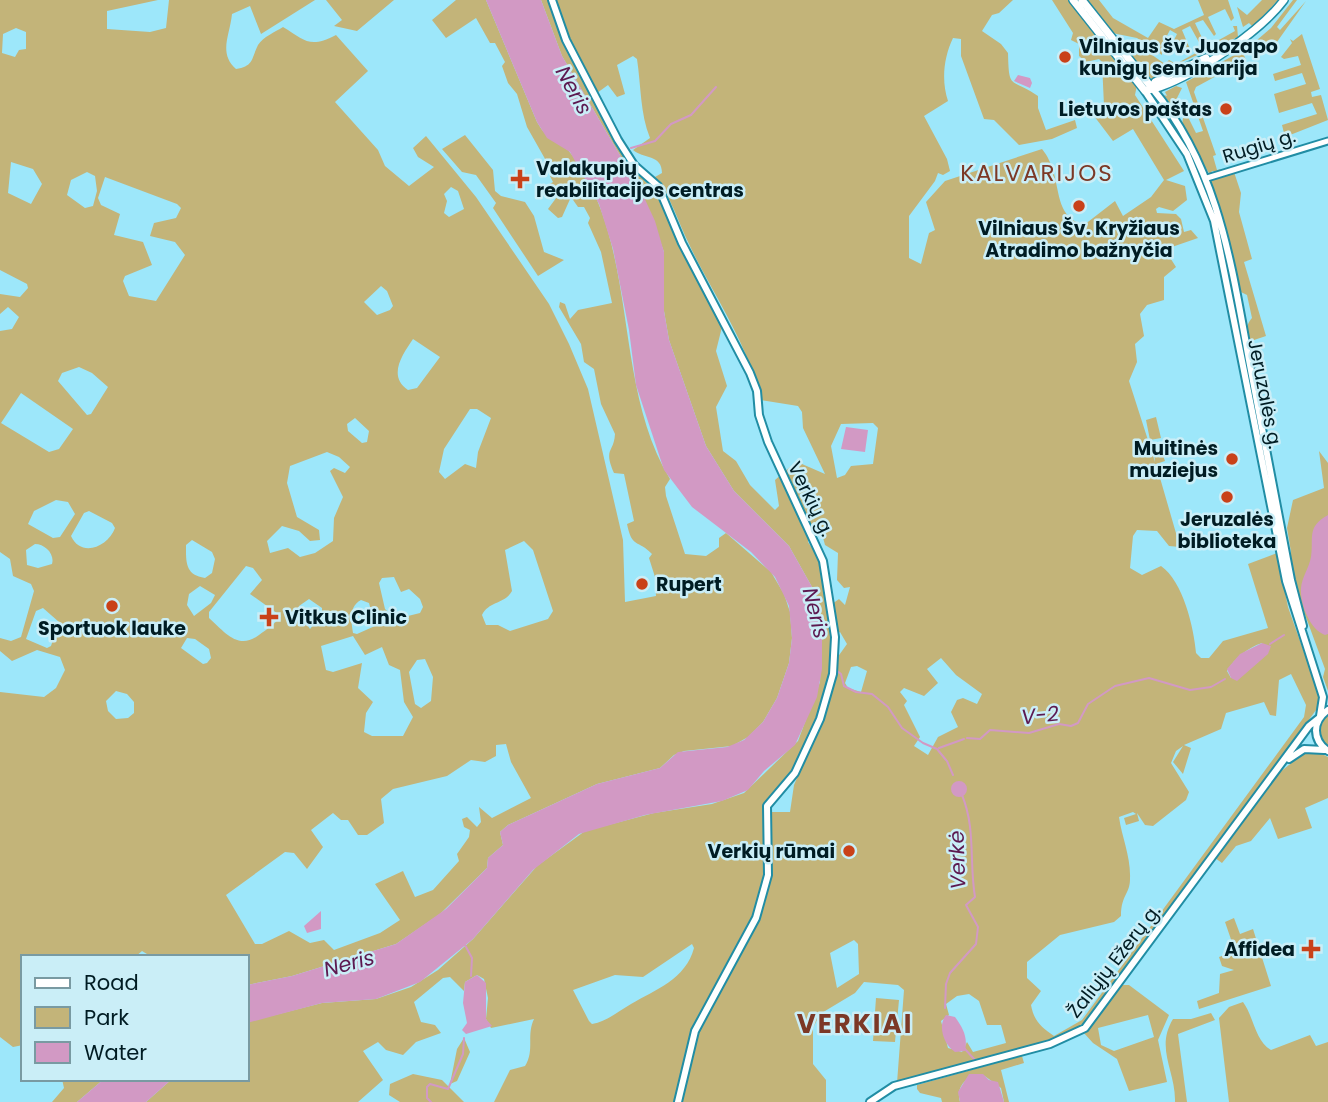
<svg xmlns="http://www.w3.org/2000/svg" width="1328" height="1102" font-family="Poppins,sans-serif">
  <rect width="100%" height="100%" fill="#9de7fa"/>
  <path fill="#c3b479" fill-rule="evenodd" d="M0,0H158L107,11V29L150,32L166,28L169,0H315L261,34L250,6L232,14C230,35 218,53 236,69C254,66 251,59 258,45C263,37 275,32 283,27C305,40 309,49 336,35L368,71L335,102L378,150L385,166L409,186L434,167L418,157L413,148L426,136L476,197L549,304L569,344L588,389L623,540L625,602L656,596L655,577L649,558L652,554C638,539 632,549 627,524L634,521L624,474L614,473C603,448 614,453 615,434L601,404L594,369L584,362L581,344L559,307L560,302L565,304L570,319L578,310L612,303L601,252L588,223L590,218L584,207H578L571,197L562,217L558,218L548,209L562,190L560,187L548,185L553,182L550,176L553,173L527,127L517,94L508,83L502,66L505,62L495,43H490L476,18L446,38L432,20L456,0H486L537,122C549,143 555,136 567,149C583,166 593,189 601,210C633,297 622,399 670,479L665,487L666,496L685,554L706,556L719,547V538L726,533L771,572L784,594L790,612L792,638L789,663L777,698L763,722L748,737L732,746L684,751L674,755L660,768L597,784L508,825L500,832L503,845L488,858L487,868L440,914L396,944L292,976L247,985V957H152L142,951L135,957H23V1045L13,1047L0,1037V692L44,697L56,688L65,670L60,657L37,650L12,661L0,651V638L11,641L21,637L34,591L31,584L13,576L10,559L0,552V331L12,329L19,317L8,307L0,314V294L20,297L28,288L27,284L0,270ZM16,28L26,32V49L19,50L15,57L2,53L3,34ZM11,162L33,169L42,184L31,204L8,193ZM87,172L95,176L97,191L93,206L85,208L67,195L71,180ZM105,177L177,204L181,208L176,218L154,223L150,236L175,242L185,255L156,301L129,296L123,281L125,276L152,265L143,242L114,235L120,214L101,205L98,198ZM451,187L458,191L464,209L449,217L444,213L447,201L444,194ZM381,286L387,291L393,306L390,310L377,315L364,302ZM413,339L440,357L417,388L408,390C387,376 403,354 413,339ZM79,367L92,373L108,387L91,414L87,415L58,381L62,373ZM21,393L73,429L59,449L49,452L1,423ZM470,409H477L491,418L478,452L476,468L465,464L445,479L439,472L444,449ZM355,418L369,431L367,442L362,443L348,431L347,424ZM327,452L339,457L350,467L345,473L334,468L330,471L343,497L334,518L333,541L315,553L300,557L288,548L270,553L267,541L282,526L299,531L310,541L320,540L319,530L297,517L287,483L290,466ZM56,500L68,502L75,514L60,537L53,538L28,524L34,511ZM89,511L112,523L115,528C108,547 81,558 71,536L84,513ZM192,540L212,552L215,559L212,573L205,578C185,575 186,562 186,545ZM524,541L533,550L553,611L548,619L510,631L498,625H486L482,615C489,601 505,604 512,591L505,550ZM35,544C45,544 55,554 52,564L38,568L27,565L26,550ZM246,566L253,568L262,580L250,594L281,616C275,624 267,629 259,635C238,651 225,632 209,618V612ZM394,577L401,592L409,589L420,599L423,607L420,613L396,619L385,609L379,583L382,578ZM200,586L215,595L211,603L194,616L187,605L189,594ZM309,599L322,608V615L310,629L298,611L299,606ZM361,600L369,603L375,626L357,634L353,633C351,621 349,606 361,600ZM43,608L59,622L51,646L47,648L26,639L36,611ZM353,636L365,655L382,647L389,665L400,670L404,702L413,717L403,736H372L364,732L366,713L373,702L358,688L362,663L333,672L326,670L321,646ZM187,638L195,639L209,649L211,658L207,663L203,664L181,648ZM425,659L433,677L431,701L421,708L415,704L409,672L417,660ZM116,691L127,694L134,702V713L128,718L116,719L108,711L106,701ZM506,744L511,762L531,798L492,818L479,807L481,822L477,827L467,817L462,819L464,827L470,830L469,837L457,854L459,861L433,890L415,897L403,871L375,884L400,920L380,933L334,950L324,940L310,943L289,931L262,944H255L226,895L285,852L294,853L307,869L323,847L311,830L333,813L341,820H348L358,835H367L384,823L381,799L393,789L447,776L471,760L485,762L496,756V745Z
    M326,0H394L357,31L334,26L342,20Z
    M541,0H550L565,45L611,131L634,171L659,194L682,251L723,323L716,351L727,386L716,407L723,451L736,461L750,485L775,510L779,506L775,480L790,467L802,464L825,474L803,428L802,412L798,406L760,400C749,344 713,295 689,244C678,222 671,196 655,177L662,173C662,154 643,159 633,150L650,138C640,114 641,85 637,59L633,56L617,65L625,94L617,97L608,85L597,93L565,29L555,0H1013L999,13L992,15L982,31L1001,44L1008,53C1009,91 1010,77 1038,96V108L1046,130L1075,120L1077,128L1052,139L1019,145L994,120L984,119L961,56V39L953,38C944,57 941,80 948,101L924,116L947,159L950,171L943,175L938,173L935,181L909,216V258L921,264L929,233L935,230L926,202L945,181L1042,149C1065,177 1049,215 1084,225L1115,201L1123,216L1151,197L1164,180L1133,129L1113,141L1091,112L1104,106L1102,62L1099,59L1086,62L1079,56V44L1071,40L1073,33L1052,0H1070L1137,85L1135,95L1184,171L1166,180L1185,186L1187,200L1173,211L1159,207L1156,209L1157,213L1176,214L1181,219L1184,232L1191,230L1198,238L1169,248V256L1176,267L1164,277V300L1147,305L1140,314L1144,336L1135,344L1137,362L1129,381L1155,462L1154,452L1161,450L1165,461L1156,464L1180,547L1169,546L1157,531L1137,530L1133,536L1130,568L1142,575L1161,566C1183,581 1194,628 1196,653L1201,658H1209L1223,641L1268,628L1248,564L1277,553L1288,607L1318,692L1319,706L1091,1017C1060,1049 945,1070 897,1083L904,990L898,985L864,982L855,993L820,1014L813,1028V1064L826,1080V1102H494L510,1070L525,1066C535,1050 526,1036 534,1019L491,1028L486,1019L488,998L484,979L477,975L465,982L464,991L450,977L443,978L414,1002L421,1022L435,1025L441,1033L416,1042L403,1055L386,1050L378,1042L363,1051L383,1080L358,1102H146L172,1079H247V1023L251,1021L322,1003L376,999L411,987L438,970L473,939L537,866L585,831L654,813L712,804L744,793L798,741L820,682L822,626L812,587L789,546L734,491L706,446L669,340L664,311V252L642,193L562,56ZM873,423L878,428L873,464L851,466L845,475L837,478L831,446L841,424ZM815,527L821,530L825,545L838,553L837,580L844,588L850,587L845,605L839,599L828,607L826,605L821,562L808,542V532ZM840,632L847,644L837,658L836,678L823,718L794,785L790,812H764L770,798L794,770L812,733L831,677L832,637ZM1262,643V658L1251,668L1231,678L1227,671C1235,658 1247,648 1262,643ZM941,658L956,675L982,694L977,704L963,698L957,700L951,712L958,727L938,737L928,755L914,746L920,737L904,705L907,701L900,692L904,688L924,696L938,683L927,669ZM857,666L867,671L861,692L848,688L845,683L851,667ZM1291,674L1306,705L1304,717L1082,1020L1054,1036C1041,1027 1034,1021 1031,1005L1041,991L1027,978V962L1060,935L1114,922L1121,916C1121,895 1130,894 1130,879C1131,857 1122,838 1119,817L1133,812L1136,814L1124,818L1126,825L1139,821L1137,813L1145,825L1153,826L1186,800L1189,792L1171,763L1176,751L1183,746L1173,762L1183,774L1191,748L1184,745L1221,729L1226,713L1264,702L1270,715L1276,716L1279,680ZM854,940L858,944L859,974L837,988L830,953ZM692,944L694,948C686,979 655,990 631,1004C617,1012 608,1021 592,1024L589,1021L573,990L615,975L643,977ZM969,994L979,1001L987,1025H1001L1006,1043L973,1052L967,1042L962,1052L948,1048L941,1021L949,1015L946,1004L957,996Z
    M1085,0H1099L1113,18L1148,38L1159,22L1174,29L1204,15L1198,0H1228L1234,18L1231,21L1225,9L1208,17L1216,34L1214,36L1203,20L1195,23L1204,42L1200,44L1190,26L1182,30L1190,49L1187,51L1182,41L1170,48L1177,34L1170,30L1162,45V55L1137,38L1112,33Z
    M1262,0H1278L1253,27L1249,23L1243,27L1237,7L1247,15Z
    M1293,0H1297L1277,27L1280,30L1306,1L1272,49L1263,48L1255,60L1250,46L1271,28Z
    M1233,26H1237L1238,37L1177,64L1180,67L1153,80L1140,70L1119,40L1135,43L1165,64L1169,60L1176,64L1235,31Z
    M1302,34L1320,89L1311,92L1312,97L1321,95L1328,120L1285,137L1282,125L1317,114L1312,103L1279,113L1274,94L1306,84L1302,73L1275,81L1273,74L1301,65L1298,56L1284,59L1281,57L1292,43L1290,39L1293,41Z
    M1243,53L1246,60L1196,87L1194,92L1216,155L1213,156L1217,170L1221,169L1218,172L1212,171L1210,175L1182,126L1183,118L1188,117L1196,133L1203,131L1186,82L1236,54Z
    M1176,86L1182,88L1176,100L1179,104L1184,103L1186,111L1180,113L1174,106L1176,113L1164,95L1167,96L1165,92Z
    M465,135L493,170L495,191L501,196L525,202L534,216L544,252L564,260L538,276L493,208L496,203L476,175L462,172L442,149Z
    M1234,172L1241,193L1239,212L1252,259L1244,262L1266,336L1251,341C1243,336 1247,323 1252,318L1247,295L1241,292L1237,282L1226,230L1211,181Z
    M1156,417L1161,438L1150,440L1146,420Z
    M1319,451L1328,463V691L1323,677L1325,669L1300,601L1289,558L1291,552L1287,528L1293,500L1324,488Z
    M1328,714V748C1317,738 1316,724 1328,714Z
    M1305,752H1318L1328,757V798L1305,808L1312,828L1278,839L1270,818L1251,841L1236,846L1222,863L1215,858L1279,773Z
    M1234,918L1240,934L1253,929L1271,986L1199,1009L1197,1001L1219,993L1220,974L1234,970L1222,966L1219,957L1235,951L1225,922Z
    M1122,985H1129L1169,1015L1158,1040L1167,1082L1129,1091L1117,1059L1093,1043L1083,1032ZM1148,1015L1154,1037L1114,1051L1101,1045L1098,1028Z
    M876,998L899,1000L895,1042L873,1041Z
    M1243,1002C1254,1017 1255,1041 1271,1050L1310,1035L1316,1046L1328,1042V1102H1229L1219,1018L1229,1007Z
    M1211,1013L1215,1020L1178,1034L1187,1102H1175C1176,1071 1155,1049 1173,1019H1191Z
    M464,1038L470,1052L457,1081L450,1084L457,1049Z
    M1022,1056L1024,1063L1001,1070L1009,1102H1004L1001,1088L982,1074C968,1074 955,1087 960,1102H942L941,1098L920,1093L917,1089V1085Z
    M413,1074L442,1080L464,1102H400L389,1095L390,1084Z
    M62,1079H104L77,1102H52L64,1088Z"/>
  <path fill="#d299c4" d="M486,0H541L562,56L642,193L655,221L664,252V311L669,340L706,446L734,491L789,546L812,587L822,636V669L817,697L795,745L764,771L748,790L722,801L645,815L579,834L533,870L473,939L420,982L376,999L322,1003L247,1023V985L292,976L396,944L446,909L487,868L488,858L503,845L500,832L508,825L597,784L660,768L678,752L727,747L744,740L763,722L777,698L789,663L792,638L789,606L775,577L751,552L692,507L664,470L636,385L629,330L613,249L599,204L570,152L547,138L537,122Z
    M1018,75L1030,78L1032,83L1030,88L1014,81Z
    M846,427L868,430L865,452L841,449Z
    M1328,515V634L1325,635C1310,630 1300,604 1301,588C1302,577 1309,568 1311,557C1314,538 1306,527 1328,515Z
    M1262,643L1271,646L1268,654L1237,681L1231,678L1227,669L1240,654Z
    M951 789a8 8 0 1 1 16 0a8 8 0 1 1-16 0Z
    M321,911V929L307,933L304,926Z
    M477,975L486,983V1019L492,1026L466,1034L462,1030L467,1023L463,1003L465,982Z
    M946,1015L955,1017C963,1028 968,1037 965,1051L955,1052C944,1045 937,1026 946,1015Z
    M969,1074H983L989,1080L998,1082L1004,1102H960L958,1092Z
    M104,1079H172L146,1102H77Z"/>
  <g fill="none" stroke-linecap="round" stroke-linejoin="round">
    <path stroke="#d299c4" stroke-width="2" d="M631,148L655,141L671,124L691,115L716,87
      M1270,644L1284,635
      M836,670L841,674L844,686L856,692L872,694L888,707L902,728L923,743L937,749L946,760
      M967,738L980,739L990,730L1029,733L1059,724L1071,726L1078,723L1088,704L1115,686L1149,678L1190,690L1211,687L1225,679
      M939,748L964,739
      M947,761L953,775
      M465,945L472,958L471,976
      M945,1008L946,984L950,973L976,944L978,927L966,905L975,897C969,862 976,829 962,795
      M964,1048L975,1060
      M431,1102L427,1098V1087L430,1084L448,1089L463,1054L464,1038"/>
    <defs>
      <path id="tertiary" d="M1207,178L1328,141"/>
      <path id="secondary" d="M552,0L566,40L618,140L634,165L658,186L682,243L750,373L757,391L759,415L768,442L823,561L835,637L833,674L820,719L795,773L767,806L768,875L756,918L695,1031L678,1102
        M1152,88C1218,167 1231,262 1249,360C1263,433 1277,506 1291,580L1303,626
        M1145,91L1187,154L1214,221L1286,581L1323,697L1320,716
        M1328,710C1312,721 1312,740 1328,751
        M1289,759L1304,749L1324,750
        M870,1102L894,1086L1050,1044L1085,1028L1309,726L1319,718"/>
      <path id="primary" d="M1073,0L1145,91C1150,89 1155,89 1160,87C1198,73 1260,32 1284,0
        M1082,0L1152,88
        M1152,88L1155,82L1206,58"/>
    </defs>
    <use href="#tertiary" stroke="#218da4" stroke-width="9"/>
    <use href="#secondary" stroke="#218da4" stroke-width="10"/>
    <use href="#primary" stroke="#218da4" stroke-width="10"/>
    <use href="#tertiary" stroke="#fff" stroke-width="5"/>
    <use href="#secondary" stroke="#fff" stroke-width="6"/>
    <use href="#primary" stroke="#fff" stroke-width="7"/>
  </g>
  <g fill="#c94119" stroke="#caeef7" stroke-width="2.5">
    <circle cx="1065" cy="57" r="7"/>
    <circle cx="1226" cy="109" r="7"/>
    <path d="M516.5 168.5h7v7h7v7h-7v7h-7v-7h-7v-7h7z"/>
    <circle cx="1079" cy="206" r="7"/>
    <circle cx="1232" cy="459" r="7"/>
    <circle cx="1227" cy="497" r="7"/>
    <circle cx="642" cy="584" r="7"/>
    <circle cx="112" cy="606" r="7"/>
    <path d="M265.5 606.5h7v7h7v7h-7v7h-7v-7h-7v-7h7z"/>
    <circle cx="849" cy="851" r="7"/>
    <path d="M1307.5 938.5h7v7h7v7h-7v7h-7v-7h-7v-7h7z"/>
  </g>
  <g text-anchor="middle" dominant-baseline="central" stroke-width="5" stroke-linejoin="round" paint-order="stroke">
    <g font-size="19" font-weight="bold" fill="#001c23" stroke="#caeef7" text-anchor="start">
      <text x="1079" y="46">Vilniaus šv. Juozapo<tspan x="1079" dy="22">kunigų seminarija</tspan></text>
      <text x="1212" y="109" text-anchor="end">Lietuvos paštas</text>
      <text x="536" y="168">Valakupių<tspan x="536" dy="22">reabilitacijos centras</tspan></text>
      <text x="1079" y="228" text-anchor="middle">Vilniaus Šv. Kryžiaus<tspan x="1079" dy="22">Atradimo bažnyčia</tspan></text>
      <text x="1218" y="448" text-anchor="end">Muitinės<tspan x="1218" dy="22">muziejus</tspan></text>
      <text x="1227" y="519" text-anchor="middle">Jeruzalės<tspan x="1227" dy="22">biblioteka</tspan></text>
      <text x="656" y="584">Rupert</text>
      <text x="285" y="617">Vitkus Clinic</text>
      <text x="112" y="628" text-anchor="middle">Sportuok lauke</text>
      <text x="835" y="851" text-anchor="end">Verkių rūmai</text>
      <text x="1295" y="949" text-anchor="end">Affidea</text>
    </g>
    <g font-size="19" fill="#001c23" stroke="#caeef7">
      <text transform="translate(1259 146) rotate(-17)">Rugių g.</text>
      <text transform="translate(1265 394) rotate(79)">Jeruzalės g.</text>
      <text transform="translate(811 499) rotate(64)">Verkių g.</text>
      <text transform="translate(1114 961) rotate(-52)">Žaliųjų Ežerų g.</text>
    </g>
    <g font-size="21" font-style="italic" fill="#5c1950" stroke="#caeef7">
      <text transform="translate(574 90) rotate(61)">Neris</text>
      <text transform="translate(816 613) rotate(76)">Neris</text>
      <text transform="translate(1040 715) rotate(-6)">V-2</text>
      <text transform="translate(957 860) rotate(-92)">Verkė</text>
      <text transform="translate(349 963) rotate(-15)">Neris</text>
    </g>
    <g font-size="23" letter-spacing="2" fill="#7c3826" stroke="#caeef7">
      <text x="1037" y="173">KALVARIJOS</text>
    </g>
    <g font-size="26" font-weight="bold" letter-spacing="2" fill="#7c3826" stroke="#caeef7">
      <text x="855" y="1024">VERKIAI</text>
    </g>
  </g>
  <rect x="21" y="955" width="228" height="126" fill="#caeef7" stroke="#799aa2" stroke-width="2"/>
  <rect x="35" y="978" width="35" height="10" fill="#ffffff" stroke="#799aa2" stroke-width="2"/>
  <text x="84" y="990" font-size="21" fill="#001c23">Road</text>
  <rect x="35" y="1007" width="35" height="21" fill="#c3b479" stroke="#799aa2" stroke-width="2"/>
  <text x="84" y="1025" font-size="21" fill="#001c23">Park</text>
  <rect x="35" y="1042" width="35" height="21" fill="#d299c4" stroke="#799aa2" stroke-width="2"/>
  <text x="84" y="1060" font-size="21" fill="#001c23">Water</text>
</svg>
